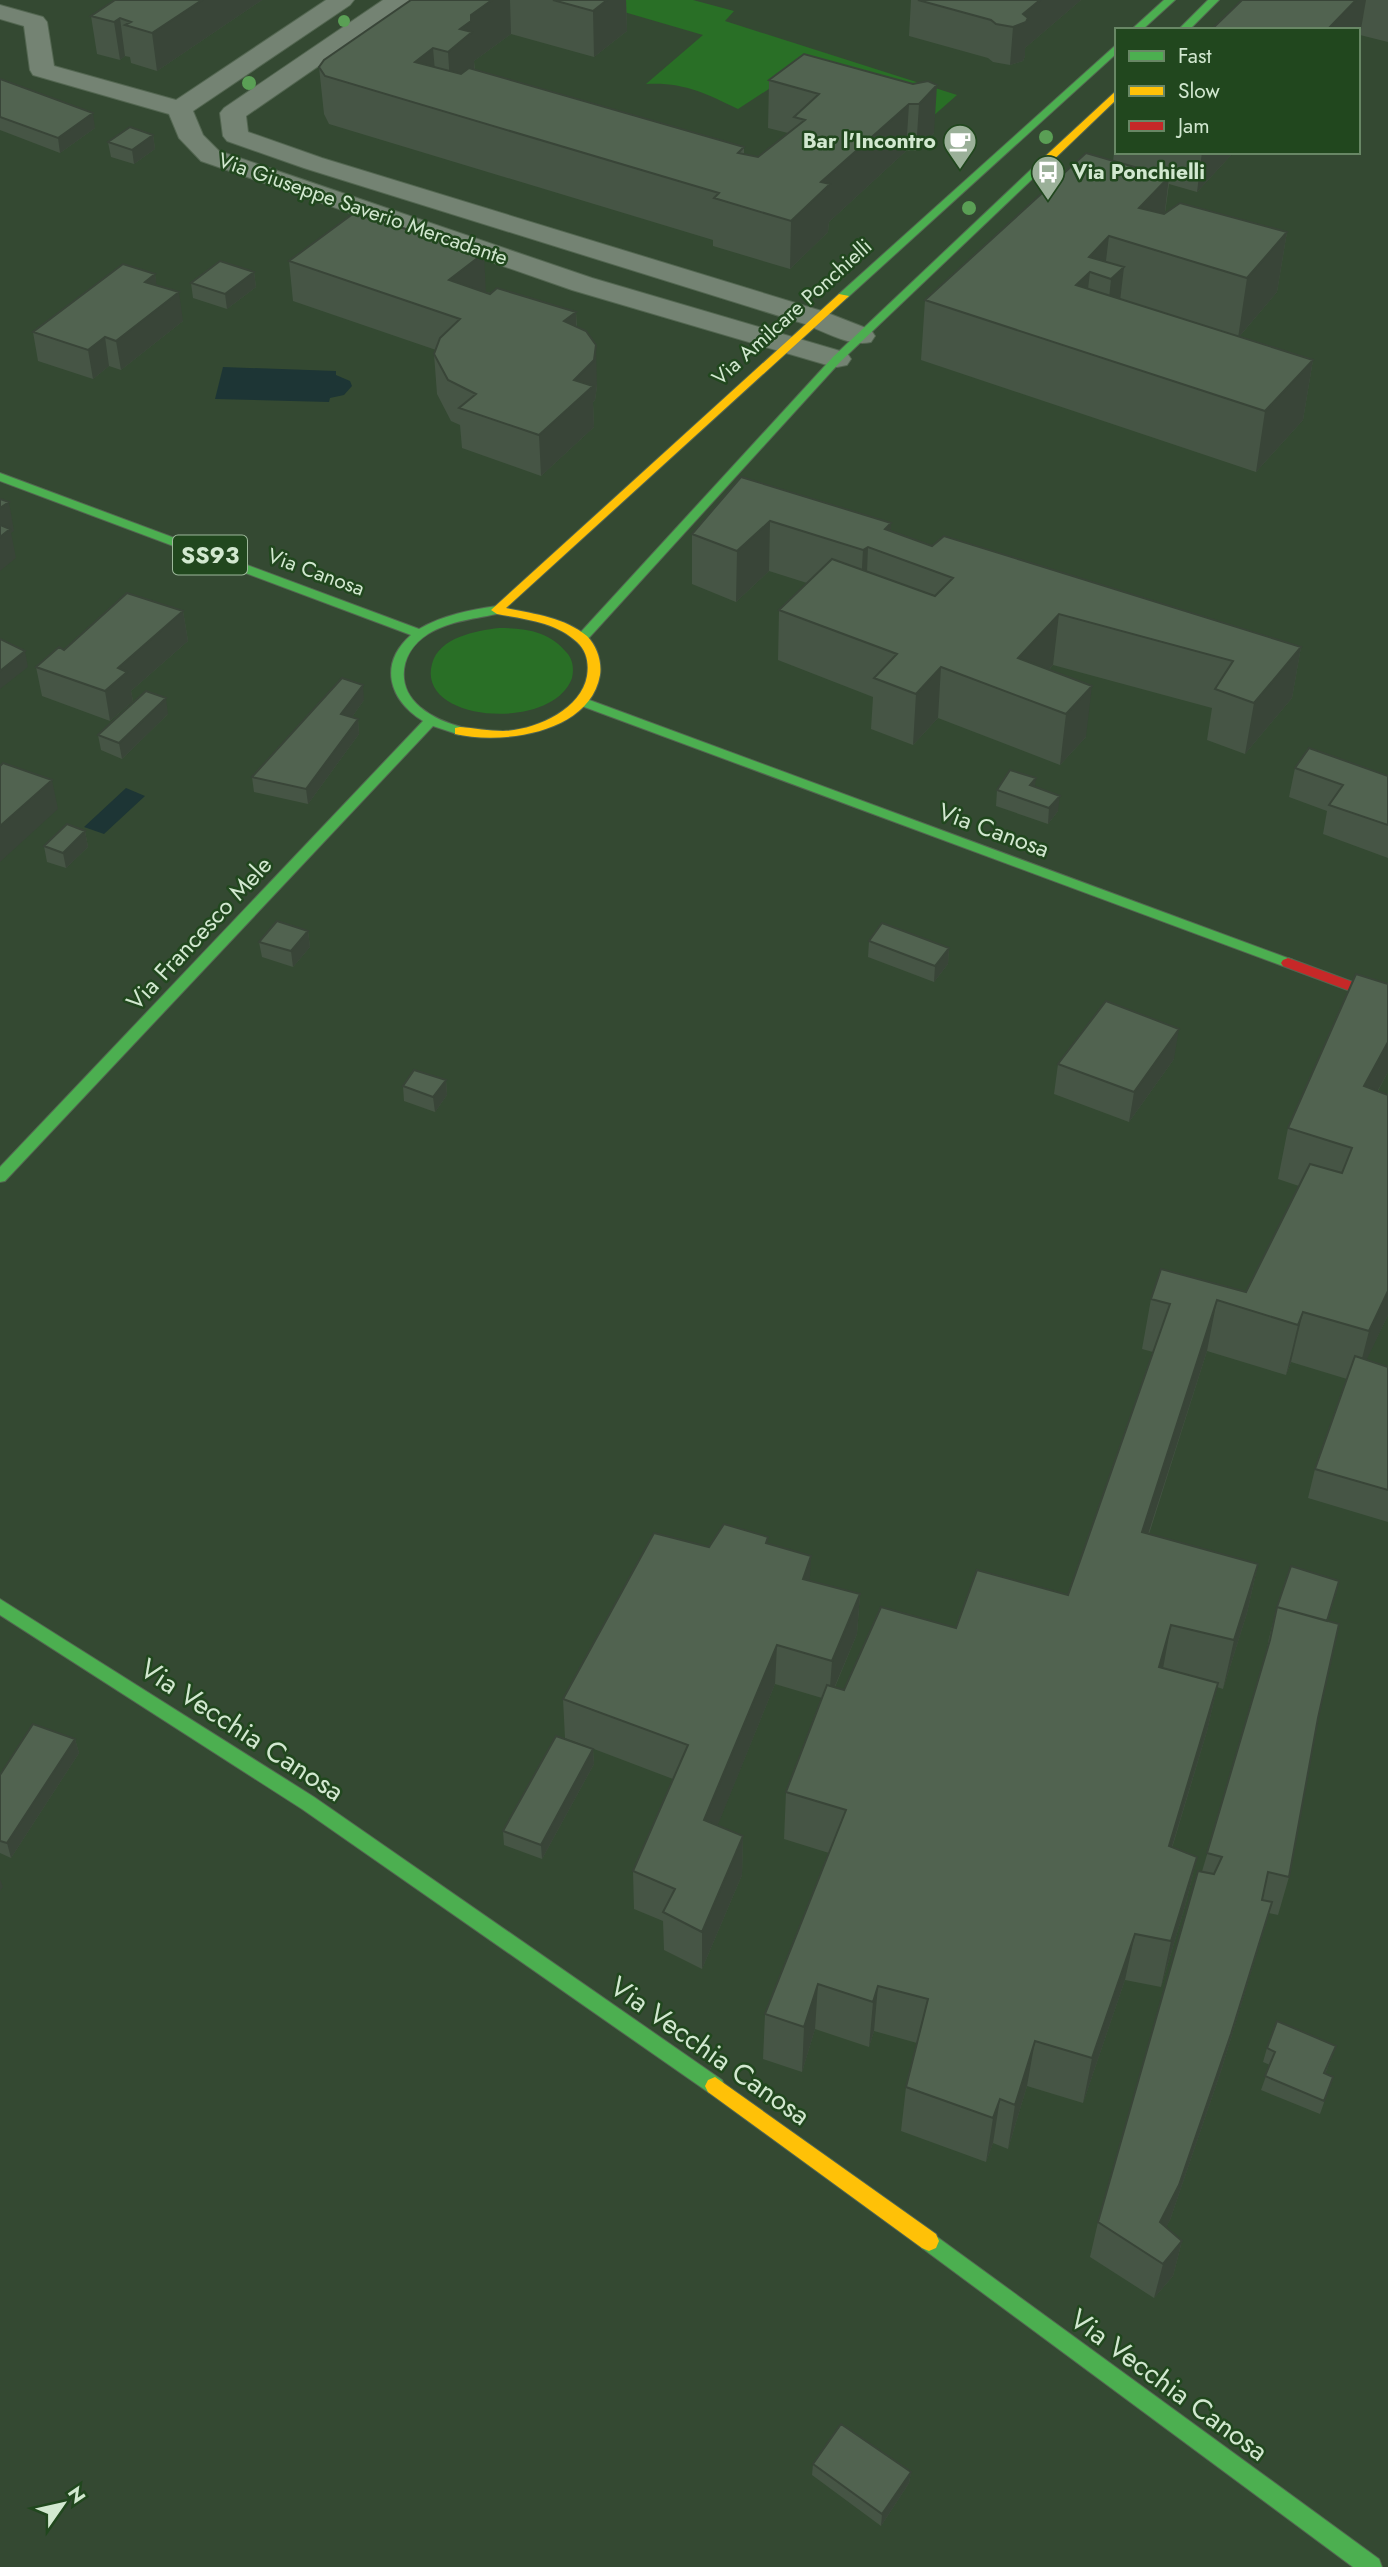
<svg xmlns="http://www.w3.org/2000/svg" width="1388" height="2567" font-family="Jost,sans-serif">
  <rect width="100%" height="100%" fill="#344932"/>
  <path fill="#296f26" d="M583,0H693L734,11L725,21L957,95L924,124L778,83L738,109C705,93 683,82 646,84L703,35Z
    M499,628C525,628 550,631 567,653C573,660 574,669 572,678C553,732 416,723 432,664C439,637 476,631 499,628Z"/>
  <path fill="#1d3535" d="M223,367L336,371V375L350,381L352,386L344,395L330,398L329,402L215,399Z
    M126,788L145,796L104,834L84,827Z"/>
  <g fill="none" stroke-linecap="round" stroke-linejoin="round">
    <defs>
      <path id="street" d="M326,0H354L350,5L193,111L203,135L219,151L592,278L847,353L851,359L847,365L837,367L827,365L572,290L201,161L179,138L169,114L33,75L30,70L24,26L0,19V5L43,17L47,22L54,66L176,100Z
        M383,0H411L407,5L246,116L248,132L322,158L825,312L871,330L875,336L871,342C850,347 825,332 805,324L304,168L227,141L223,136L220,113L224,108Z"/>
      <path id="fast" d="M1164,0H1175L1142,30H1131Z
        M1208,0H1219L1189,30H1178Z
        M1117,44V53L847,298H839V294Z
        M1039,162L1048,164L841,361L587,640H579V634L833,357Z
        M0,473L419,629C443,615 470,610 497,606L503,610L501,613C476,619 451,620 428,634C401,651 394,685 420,707C433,718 449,724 465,728V734L460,735L433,726L5,1181L0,1182V1167L423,721C389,700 378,664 411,635L0,481Z
        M584,698L1293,960L1295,963L1293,966H1283L579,705V699Z
        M0,1599L314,1797L722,2080L725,2086L722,2092L715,2095L708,2092L302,1809L0,1615Z
        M929,2231L1379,2559L1382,2567H1353L922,2248L919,2241L922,2234Z"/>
      <path id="slow" d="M1117,90V99L1047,166H1039V162Z
        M839,294L849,296L506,608C534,614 564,617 587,636C597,646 602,662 600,675C590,733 503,745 455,734V728L460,727C474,728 489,731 503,731C535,730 581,710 587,676C589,664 587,651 577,642C556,622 524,619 497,614L491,610Z
        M715,2077L936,2234L939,2241L936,2248L929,2251L922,2248L708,2092L705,2086L708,2080Z"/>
      <path id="jam" d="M1288,958L1388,995V1005L1283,966L1281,963L1283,960Z"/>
    </defs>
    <use href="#street" stroke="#536651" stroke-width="2"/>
    <use href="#fast" stroke="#536651" stroke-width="2"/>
    <use href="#slow" stroke="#536651" stroke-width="2"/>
    <use href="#jam" stroke="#536651" stroke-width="2"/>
    <use href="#street" fill="#748373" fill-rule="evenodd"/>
    <use href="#fast" fill="#4caf50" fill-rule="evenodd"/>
    <use href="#slow" fill="#ffc107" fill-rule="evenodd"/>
    <use href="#jam" fill="#c62828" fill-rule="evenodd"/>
  </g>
  <g fill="#5a9f55">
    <circle cx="344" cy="21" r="6"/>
    <circle cx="249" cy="83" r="7"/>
    <circle cx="1046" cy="137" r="7"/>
    <circle cx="969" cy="208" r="7"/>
  </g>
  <path fill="#465545" d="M262,0L157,71L131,63L130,57L125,56L120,60L97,54L91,16Z
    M411,0H626L627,31L594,57L511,34L474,61L475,70L744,147V154L758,157L788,133L768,128L769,80L913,84L934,133L916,151H906L829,222L828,232L790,269L713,246V240L329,124L324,114L319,67Z
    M911,0H1081L1025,48V56L1023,61L1010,65L993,62L988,58L909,36Z
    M1242,0H1388V42L1360,35Z
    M0,79L95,128L60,153L0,130Z
    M1117,128V152H1234L1197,192L1169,184L1165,213L1287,232L1277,292L1239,337L1313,360L1303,420L1256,472L921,360L925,300L1113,161Z
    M153,135L155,149L134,164L111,157L108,142Z
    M289,261L486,292L576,312L577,327L597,386L595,400L593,402L594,427L541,476L462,448L460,425L451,421L437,394L434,354L436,350L293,301Z
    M254,272L256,287L227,309L193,298L191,283Z
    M155,274L156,285L183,321L121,370L109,366L93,379L38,361L33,332Z
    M741,477L932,546L1301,647L1292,698L1245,754L1207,740L1212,708L1053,665L1049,670L1086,737L1060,765L938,718L913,745L871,729L873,697L778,660L779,610L807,583L769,571L736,602L692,584V534Z
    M183,611L188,641L131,691L133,701L110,721L42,696L36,667L64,650Z
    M364,700L352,717L358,719L359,734L308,804L254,792L252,777Z
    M168,714L122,759L101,750L98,735Z
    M1295,768L1388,776V858L1323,834L1327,811L1289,797Z
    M1035,787L1058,811L1048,824L996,806L997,790Z
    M85,831L88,847L66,868L47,862L44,846Z
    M308,931L310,947L293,967L262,957L259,942Z
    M869,941L949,948L948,964L934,982L868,957Z
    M1174,1059L1129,1122L1054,1094L1058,1064Z
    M1388,1072L1378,1091L1388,1315L1366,1360L1388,1367V1522L1308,1498L1315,1469L1347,1379L1291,1362L1286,1375L1207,1351L1149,1534L1258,1564L1247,1613L1223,1689L1217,1687L1207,1731L1172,1848L1197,1857L1186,1903L1161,1987L1125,1980L1083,2103L1027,2086L1008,2149L993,2143L986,2162L901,2131L906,2087L917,2043L874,2031L869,2047L815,2029L802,2072L763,2059L765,2014L829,1853L784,1839L786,1792L822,1698L775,1684L717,1826L743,1836L742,1875L702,1969L664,1950L663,1921L634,1909L633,1871L673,1779L565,1738L563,1699L709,1547L768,1543L810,1581L860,1594L857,1634L835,1687L844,1690L956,1628L1068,1595L1153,1352L1142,1349L1151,1299L1246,1292L1299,1186L1278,1179L1288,1128Z
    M446,1080L447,1095L435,1112L404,1101L403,1086Z
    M1277,1607L1328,1621L1318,1718L1289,1877L1278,1915L1269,1913L1221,2071L1170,2220L1166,2227L1182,2241L1173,2276L1154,2298L1090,2257L1098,2222L1265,1659L1269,1638Z
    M75,1739L79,1753L11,1858L0,1853V1775Z
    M593,1749L594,1764L542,1859L504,1845L503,1831Z
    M1336,2046L1325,2074L1333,2077L1320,2114L1261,2090L1270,2065L1263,2062L1267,2048Z
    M813,2464L911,2472L909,2483L881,2526L812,2475Z"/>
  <path fill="#394538" d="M202,0H262L157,71L152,33Z
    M492,0H510L511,34L474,61L475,79L451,99L448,52L460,29L471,15Z
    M607,0H626L627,31L594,57L593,11Z
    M1040,0H1081L1025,48V56L1023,61L1010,65L1013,27L1023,14Z
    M1356,0H1366L1360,35L1358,37V30H1327Z
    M120,18L125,56L120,60L114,22Z
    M433,48L437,95L415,62Z
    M937,85L934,133L916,151L919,104Z
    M909,104L906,151L829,222L828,232L790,269L791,221L821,182Z
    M93,113L95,128L60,153L58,138Z
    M153,135L155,149L134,164L132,150Z
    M1202,152H1234L1197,192Z
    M1169,177L1162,236L1139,208Z
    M1287,232L1277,292L1238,338L1247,278Z
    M1109,236L1104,277L1090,272L1083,332L1076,285L1089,257Z
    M484,253L486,293L449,280Z
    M1124,267L1117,327L1105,339L1111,279Z
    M254,272L256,287L227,309L225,294Z
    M155,274L159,303L145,282Z
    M179,292L183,321L121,370L116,341Z
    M576,312L577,352L564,321Z
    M105,337L109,366L93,379L88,350Z
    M596,345L597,386L595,400L593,402L594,427L541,476L539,435Z
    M1313,360L1303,420L1256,472L1265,411Z
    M9,502L14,531L11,533L16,558L0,571V508Z
    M770,521L769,571L736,602L737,551Z
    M891,523L890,555L885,529Z
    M868,547L866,598L860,601L863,550Z
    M183,611L188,641L131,691L133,701L110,721L105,691L118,668Z
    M1059,614L1053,665L1023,698L1018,658Z
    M1301,647L1292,698L1245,754L1254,703Z
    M25,651L28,667L0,689V671Z
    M941,667L938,718L913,745L916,694Z
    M363,685L364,700L343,730L341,714Z
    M1092,686L1086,737L1060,765L1066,714Z
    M166,698L168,714L122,759L119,743Z
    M358,719L359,734L308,804L306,789Z
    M1036,778L1034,794L1030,785Z
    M52,780L58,809L0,862V826Z
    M1060,796L1058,811L1048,824L1049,808Z
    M85,831L88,847L66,868L63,853Z
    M308,931L310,947L293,967L291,951Z
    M949,948L948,964L934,982L935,966Z
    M1179,1029L1174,1059L1129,1122L1134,1092Z
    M1388,1042V1072L1352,1137L1364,1086Z
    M446,1080L447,1095L435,1112L433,1097Z
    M1388,1291V1315L1356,1382L1369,1331Z
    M1217,1300L1207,1351L1133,1581L1142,1532Z
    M1303,1312L1291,1362L1286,1375L1298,1325Z
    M811,1556L809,1597L803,1579Z
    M1258,1564L1247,1613L1223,1689L1234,1640Z
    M860,1594L857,1634L829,1700L832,1661Z
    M1171,1625L1162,1674L1159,1667Z
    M777,1645L775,1684L704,1859V1820Z
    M1218,1683L1207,1731L1158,1893L1169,1846Z
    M75,1739L79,1753L11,1858L7,1843Z
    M593,1749L594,1764L542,1859L541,1845Z
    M743,1836L742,1875L702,1969V1932Z
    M1197,1857L1186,1903L1161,1987L1171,1941Z
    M0,1879L3,1887L0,1891Z
    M1272,1902L1261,1939L1221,2071L1170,2220L1151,2257L1160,2222Z
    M1135,1934L1125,1980L1083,2103L1092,2058Z
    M818,1984L815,2029L802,2072L804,2027Z
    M878,1986L874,2031L869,2047L873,2002Z
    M1035,2041L1027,2086L1008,2149L1015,2105Z
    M1000,2099L993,2143L986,2162L993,2118Z
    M1182,2241L1173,2276L1154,2298L1163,2264Z
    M911,2472L909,2483L881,2526L882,2514Z"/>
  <path fill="#516350" stroke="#394538" stroke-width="2" d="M115,0H202L152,33L125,25L131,22L120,18L114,22L91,16Z
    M411,0H492L471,15V21L460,29L472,32L448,52L433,48L415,62L461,74L469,68L744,147L738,153L758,157L805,120L794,117L819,94L769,80L804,54L913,84L928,81L937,85L919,104H909L821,182L830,184L791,221L714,198L719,193L325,76L319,67L324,60Z
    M553,0H607L593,11Z
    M918,0H1040L1023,14L1028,18L1026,22L1013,27L996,24L991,20Z
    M1242,0H1356L1327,30H1211Z
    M0,79L93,113L58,138L0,117Z
    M130,127L153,135L132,150L108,142Z
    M1086,153L1169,177L1139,208L1164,214L1180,203L1287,232L1247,278L1109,236L1089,257L1124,267L1111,279L1090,272L1076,285L1313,360L1265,411L925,300Z
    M354,213L484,253L449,280L490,294L497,288L576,312L564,321L586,331L596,345L594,360L574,380L593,386L539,435L459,408L476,394L448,380L434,354L440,338L460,319L289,261Z
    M220,261L254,272L225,294L191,283Z
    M123,264L155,274L145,282L179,292L116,341L105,337L88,350L33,332Z
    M741,477L891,523L885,529L932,546L944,536L1301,647L1254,703L1215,689L1233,661L1059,614L1018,658L1092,686L1066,714L941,667L916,694L874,678L897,654L779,610L832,559L935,596L953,578L868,547L863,550L770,521L737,551L692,534Z
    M0,499L9,502L0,508Z
    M0,525L10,529L0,537Z
    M127,593L183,611L118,668L127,672L105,691L36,667L59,647L64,650Z
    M0,639L25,651L0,671Z
    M342,678L363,685L341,714L358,719L306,789L252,777Z
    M146,691L166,698L119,743L98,735Z
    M1309,748L1388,776V825L1329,805L1343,785L1295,768Z
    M3,763L52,780L0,826V766Z
    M1010,770L1036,778L1030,785L1060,796L1049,808L997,790Z
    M67,824L85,831L63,853L44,846Z
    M277,921L308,931L291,951L259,942Z
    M882,923L949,948L935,966L869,941Z
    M1356,974L1388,984V1042L1364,1086L1388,1095V1291L1369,1331L1303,1312L1298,1325L1217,1300L1142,1532L1258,1564L1234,1640L1171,1625L1159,1667L1218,1683L1169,1846L1197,1857L1171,1941L1135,1934L1092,2058L1035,2041L1015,2105L1000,2099L993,2118L906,2087L928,1999L878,1986L873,2002L818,1984L804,2027L765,2014L846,1810L786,1792L827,1685L844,1690L881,1607L956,1628L977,1570L1068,1595L1170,1304L1151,1299L1161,1269L1246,1292L1310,1164L1342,1173L1352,1148L1288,1128Z
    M1106,1001L1179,1029L1134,1092L1058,1064Z
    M414,1070L446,1080L433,1097L403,1086Z
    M1355,1356L1388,1367V1490L1315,1469Z
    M724,1524L768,1537L766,1543L811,1556L803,1579L860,1594L832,1661L777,1645L704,1820L743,1836L702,1932L663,1912L675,1889L633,1871L688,1745L563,1699L654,1533L709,1547Z
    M1291,1566L1339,1581L1327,1621L1277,1607Z
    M1277,1607L1339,1624L1318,1718L1289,1877L1268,1872L1262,1900L1272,1902L1231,2034L1179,2185L1160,2222L1182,2241L1163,2264L1098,2222L1198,1871L1214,1874L1222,1857L1207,1853L1270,1640Z
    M33,1724L75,1739L7,1843L0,1841V1775Z
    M556,1736L593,1749L541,1845L503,1831Z
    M1277,2021L1336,2046L1324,2073L1333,2077L1324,2101L1265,2076L1275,2052L1267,2048Z
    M841,2424L911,2472L882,2514L813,2464Z"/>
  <defs>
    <symbol id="cafe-pin" viewBox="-11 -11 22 30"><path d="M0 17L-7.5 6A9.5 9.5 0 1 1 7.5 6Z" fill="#9bb099" stroke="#21471e"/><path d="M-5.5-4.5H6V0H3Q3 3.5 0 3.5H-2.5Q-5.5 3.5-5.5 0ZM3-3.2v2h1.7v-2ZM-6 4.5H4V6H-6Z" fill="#fff"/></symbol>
    <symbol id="bus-pin" viewBox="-11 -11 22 30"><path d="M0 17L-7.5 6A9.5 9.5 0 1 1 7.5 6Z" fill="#9bb099" stroke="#21471e"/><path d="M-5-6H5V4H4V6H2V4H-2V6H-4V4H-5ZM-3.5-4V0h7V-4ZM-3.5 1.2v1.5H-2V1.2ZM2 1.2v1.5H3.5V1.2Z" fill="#fff"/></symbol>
  </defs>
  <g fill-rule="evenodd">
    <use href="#cafe-pin" x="941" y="122" width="38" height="52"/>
    <use href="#bus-pin" x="1029" y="153" width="38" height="52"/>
  </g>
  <g text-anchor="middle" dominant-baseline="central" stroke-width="5" stroke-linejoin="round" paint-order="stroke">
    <g font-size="21" font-weight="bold" fill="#d2e8d0" stroke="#21471e" text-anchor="end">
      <text x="936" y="141">Bar l'Incontro</text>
      <text x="1072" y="172" text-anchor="start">Via Ponchielli</text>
    </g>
    <g font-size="21" fill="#d2e8d0" stroke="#21471e">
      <text transform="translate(363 209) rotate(19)">Via Giuseppe Saverio Mercadante</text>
      <text transform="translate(792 312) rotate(-42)">Via Amilcare Ponchielli</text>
      <text transform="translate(316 572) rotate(20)">Via Canosa</text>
    </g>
    <rect fill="#21471e" stroke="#9db89b" stroke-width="2" x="173" y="535.5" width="74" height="39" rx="5"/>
    <g font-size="23" font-weight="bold" fill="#d2e8d0">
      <text x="210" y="555">SS93</text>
    </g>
    <g font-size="24" fill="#d2e8d0" stroke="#21471e">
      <text transform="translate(994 830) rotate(20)">Via Canosa</text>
      <text transform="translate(199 933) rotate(-47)">Via Francesco Mele</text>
    </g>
    <g font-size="28" fill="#d2e8d0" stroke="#21471e">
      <text transform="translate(242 1730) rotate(33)">Via Vecchia Canosa</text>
      <text transform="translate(710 2051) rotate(35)">Via Vecchia Canosa</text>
      <text transform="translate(1169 2385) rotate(36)">Via Vecchia Canosa</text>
    </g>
  </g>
  <rect x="1115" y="28" width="245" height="126" fill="#21471e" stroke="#688765" stroke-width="2"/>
  <rect x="1129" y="51" width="35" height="10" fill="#4caf50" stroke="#688765" stroke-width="2"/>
  <text x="1178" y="63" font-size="21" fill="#d2e8d0">Fast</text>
  <rect x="1129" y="86" width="35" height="10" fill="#ffc107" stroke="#688765" stroke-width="2"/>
  <text x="1178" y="98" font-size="21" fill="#d2e8d0">Slow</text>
  <rect x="1129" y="121" width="35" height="10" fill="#c62828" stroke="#688765" stroke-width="2"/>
  <text x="1178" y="133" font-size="21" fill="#d2e8d0">Jam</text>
  <g transform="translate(63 2504) rotate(56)" stroke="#21471e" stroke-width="5" paint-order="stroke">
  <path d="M0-5L12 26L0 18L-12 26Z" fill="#d2e8d0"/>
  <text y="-10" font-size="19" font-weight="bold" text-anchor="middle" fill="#d2e8d0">N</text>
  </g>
</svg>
